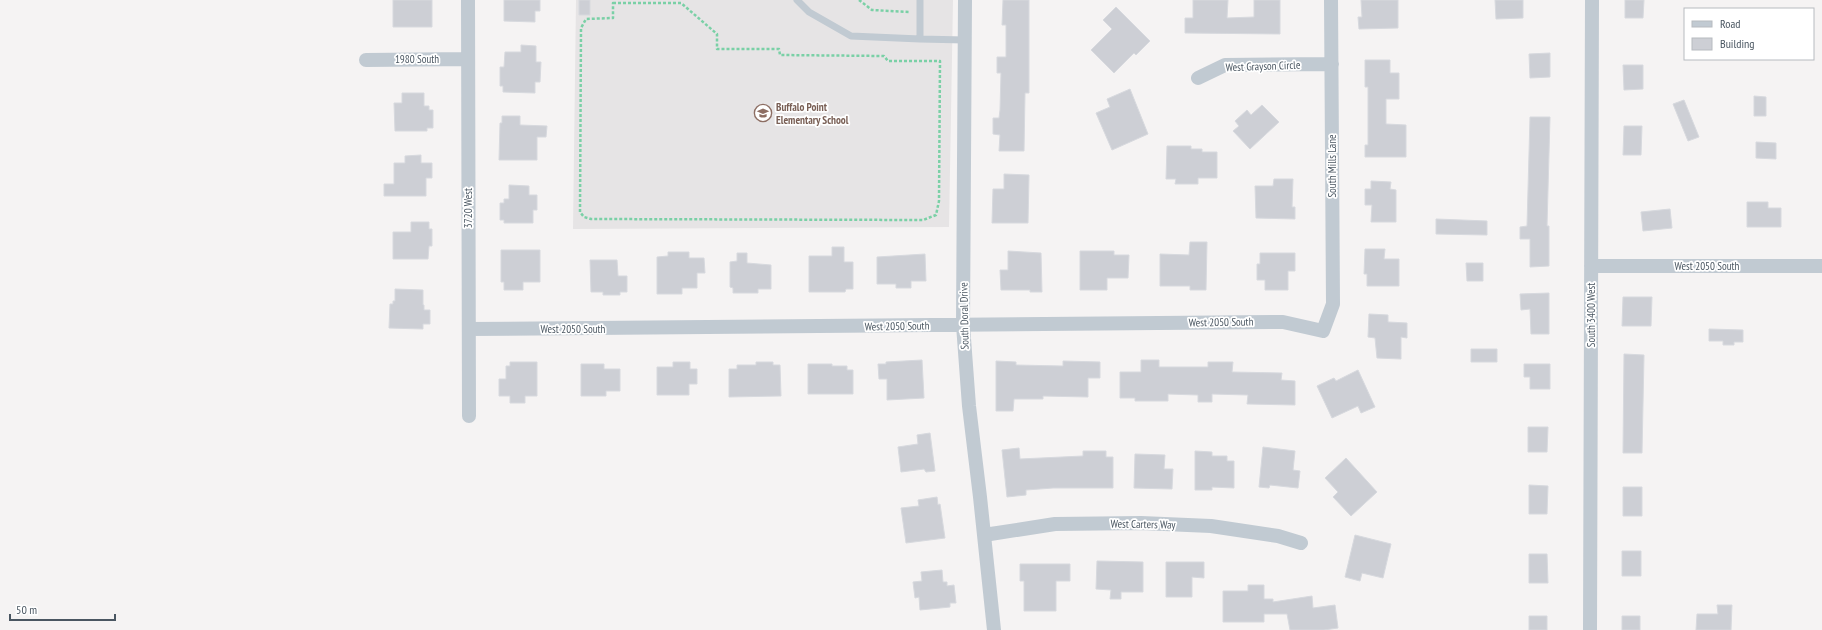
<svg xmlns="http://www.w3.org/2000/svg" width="1822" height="630" font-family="'PT Sans Narrow',sans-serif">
  <rect width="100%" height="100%" fill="#f5f3f3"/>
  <path fill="#e6e4e5" d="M576,0H953L949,227L573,229Z"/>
  <path fill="#cdcfd5" stroke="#d7d9de" d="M393,0H432V27H393Z
    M504,0H540V11H535V22L504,21Z
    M579,0H590V15H579Z
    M1003,0H1029V93H1025L1024,151H999L1000,135L993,134V118H999L1000,110L1001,73H997V57H1006V25H1002Z
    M1193,0H1228L1227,18L1254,17V0H1280V34L1185,33V18H1193Z
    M1361,0H1398V28L1359,29L1358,17H1362Z
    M1495,0H1523V18L1496,19Z
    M1625,0H1644L1643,18H1625Z
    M1116,7L1150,41L1136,55L1134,53L1114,73L1091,50L1112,29L1103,20Z
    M521,45L536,46V62H541L540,82H535V93L503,92V86H500V67H504L505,52H521Z
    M1550,53V77L1530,78L1529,54Z
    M1365,60H1390V73H1399V99H1386V124L1406,125V157H1365V145H1368V87H1365Z
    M1623,65H1643V89L1624,90Z
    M1130,89L1148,134L1112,150L1096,113L1110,107L1107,99Z
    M402,93H424V106H429V110H433V128H427V131H395L394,103H402Z
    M1754,96L1766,97V116H1754Z
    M1684,100L1699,137L1688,141L1673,104Z
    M1262,105L1279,122L1250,149L1233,131L1239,126L1235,121L1247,110L1251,115Z
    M502,116H520V125L547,126L546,137H537V160H499L500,123H502Z
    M1530,117H1550L1547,226H1549V266L1530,267V239H1520V227L1527,226Z
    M1624,126H1642L1641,155H1623Z
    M1756,142L1776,143V159L1756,158Z
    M1167,146H1191V149H1202V152H1217V178H1198V184H1175L1176,179H1166Z
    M421,155V163H432V178H426V196H384V184H394V163H405V156Z
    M1004,174L1029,175L1028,223H992L993,189H1004Z
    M1274,179H1293L1292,207H1295V219L1256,218L1255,186H1273Z
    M1371,181L1391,182L1390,189L1396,190V222H1371L1372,205H1365V189H1371Z
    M509,185L529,186V195H537V210H533V223H504V220H500V203H504V199H509Z
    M1747,202H1768V208H1781V227H1747Z
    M1670,209L1672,228L1643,231L1641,212Z
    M1436,219L1487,221V235L1436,234Z
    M411,222H429V229H432V246H429L428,259H393V232H411Z
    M1190,242H1207L1206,290H1190V286H1160V254L1189,255Z
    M832,247H844V262H853V289H846L845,292H809V256H832Z
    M1365,249H1385L1384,259H1399V286H1367V274H1364Z
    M501,250H540V282H523V290H504V282H501Z
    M1008,251L1041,253L1042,292H1030V290H1001L1000,270H1008Z
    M1080,251H1114V255H1129L1128,278H1107V290H1080Z
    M668,252H689V258H704L705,273H697V288H682V294H657V257L668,256Z
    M737,253H747V263L771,265V289H758V293H733V288L730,287V262L737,261Z
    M1260,253H1295V271H1288V290H1265V280H1257V264H1260Z
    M925,254L926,281H911V288H896V284H877V257Z
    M590,260H617L618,276H627V292H620V295H603V292H591Z
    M1466,263H1483V281H1467Z
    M395,289L423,290V305H424V310H430V324H423V329L389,328L390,304H393V301H395Z
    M1549,293V334H1531L1530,309L1521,310L1520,294Z
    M1623,297H1652L1651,326H1622Z
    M1369,314L1388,315V322L1407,323V338L1401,337V359L1377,358L1375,338L1368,337Z
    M1709,329L1743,330V342H1734V345H1723V341H1709Z
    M1471,349H1497V362H1471Z
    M1624,354L1644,355L1642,453H1623Z
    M922,360L924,398L887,400V379H879L878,364H886V362Z
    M1141,360H1159V367H1208V362H1233L1232,372L1282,373L1281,380L1295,381V405L1247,404L1248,395L1212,394V402H1198V395L1168,394V401H1135V398H1120V372H1141Z
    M996,361L1016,362V365L1063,366V361L1100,362V378H1088V397L1043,396V399H1014L1013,411H996Z
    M510,362H537V396H525V403H510V396H499V379H506V366H510Z
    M673,362H690V369H697V384H689V395H657V367H673Z
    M756,362H773V365H780L781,396L729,397V369H737V365H756Z
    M581,364H604V369H620V391H606V396H581Z
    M808,364H832V366H847V370H853V394H808Z
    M1524,364H1550V389H1530V377H1524Z
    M1358,370L1375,407L1361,413L1358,406L1332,418L1317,386L1334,378L1336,381Z
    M1528,427H1548L1547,452H1528Z
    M930,433L935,471L926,472L924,469L901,472L898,447L918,444L917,435Z
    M1263,447L1295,451L1293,470L1300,471L1298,488L1270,485L1269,488L1259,487Z
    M1019,448L1020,459L1083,456V451H1106V457H1113V488H1053L1026,490V495L1007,497L1002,450Z
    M1195,451L1212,452V456H1227V461H1234V488L1212,487V490H1195Z
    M1135,454L1165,455L1164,469H1173L1172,489L1134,488Z
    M1346,458L1377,492L1351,516L1333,497L1338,492L1325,478Z
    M1529,485L1548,486L1547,514H1529Z
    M1623,487H1642V516H1623Z
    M937,497L938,505L940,504L945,538L906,543L901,508L919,506L918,500Z
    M1355,535L1391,544L1383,578L1362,573L1360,581L1345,577Z
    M1622,551H1641V576H1622Z
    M1529,554H1547L1548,583H1529Z
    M1097,561L1143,562V592H1121V599H1110L1111,590L1096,589Z
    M1166,562H1204V578L1192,577V597H1166Z
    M1020,564H1070V581H1056V611H1024V581H1020Z
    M942,570L943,582H947V586L954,585L956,603H950V607L920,610L919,597L915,598L913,582L922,581L921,572Z
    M1248,585H1264V599H1273V602L1312,596L1313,608L1335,605L1338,628L1324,630H1290L1287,614H1264V622H1223V591H1248Z
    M1717,605H1732L1731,630H1696L1697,614H1718Z
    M1529,616H1547V630H1529Z
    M1622,616H1640V630H1622Z"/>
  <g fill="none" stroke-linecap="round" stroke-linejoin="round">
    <path stroke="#7ad0a6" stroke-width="2.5" stroke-dasharray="3 2" stroke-linecap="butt" d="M859,0L872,10L909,12
      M613,3H681L717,34V49H779L780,55L884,56L888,61H940L939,201L936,215L923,220L591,219L584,217L580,212L581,28L586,19L613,18Z"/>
    <path stroke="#c1cad2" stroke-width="7" d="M797,0L809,12L851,36L920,39
      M920,0V39L965,40"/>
    <path stroke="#c1cad2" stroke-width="14" d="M468,0L469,416
      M965,0L963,325L969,406L980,497L994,630
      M366,60L468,59
      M1198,78L1225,65L1332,64
      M1591,266H1822
      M469,329L1283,322L1323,331L1333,304L1331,0
      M984,535L1055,524L1141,523L1211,526L1278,536L1301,543
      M1590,630L1592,0"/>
  </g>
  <defs>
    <symbol id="school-ring" viewBox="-11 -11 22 22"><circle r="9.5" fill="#fff" stroke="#8d6e63" stroke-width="1.5"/><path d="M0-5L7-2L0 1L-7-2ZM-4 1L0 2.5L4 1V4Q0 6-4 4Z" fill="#8d6e63"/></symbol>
  </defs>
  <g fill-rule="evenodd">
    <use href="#school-ring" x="753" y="103" width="20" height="20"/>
  </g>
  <g text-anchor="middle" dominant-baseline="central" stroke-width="3.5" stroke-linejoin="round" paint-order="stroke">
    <g font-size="11" fill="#4a5661" stroke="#fff">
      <text x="417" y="59">1980 South</text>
      <text transform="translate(1263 66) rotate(-2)">West Grayson Circle</text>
      <text transform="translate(1332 166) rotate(-90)">South Mills Lane</text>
      <text transform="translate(468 208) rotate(-90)">3720 West</text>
      <text x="1707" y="266">West 2050 South</text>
      <text transform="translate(1591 315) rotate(-90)">South 3400 West</text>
      <text transform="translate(964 316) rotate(-91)">South Doral Drive</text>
      <text transform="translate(1221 322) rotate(-1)">West 2050 South</text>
      <text transform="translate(897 326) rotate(-1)">West 2050 South</text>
      <text x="573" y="329">West 2050 South</text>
      <text transform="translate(1143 524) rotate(1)">West Carters Way</text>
    </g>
    <g font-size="11" font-weight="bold" fill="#785e54" stroke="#fff" text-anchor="start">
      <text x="776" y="107">Buffalo Point<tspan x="776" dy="13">Elementary School</tspan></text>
    </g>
  </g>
  <rect x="1684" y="8" width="130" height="52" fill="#ffffff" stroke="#b7bbc0"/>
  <rect x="1692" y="21" width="20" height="6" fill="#c1cad2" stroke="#b7bbc0"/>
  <text x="1720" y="28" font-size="12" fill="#4a5661">Road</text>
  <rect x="1692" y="38" width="20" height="12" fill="#cdcfd5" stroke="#b7bbc0"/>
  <text x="1720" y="48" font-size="12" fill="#4a5661">Building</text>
  <path d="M10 614v6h105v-6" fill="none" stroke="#4a5661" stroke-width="2"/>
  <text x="16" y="614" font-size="12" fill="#4a5661" stroke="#ffffff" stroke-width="3" paint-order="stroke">50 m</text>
</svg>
